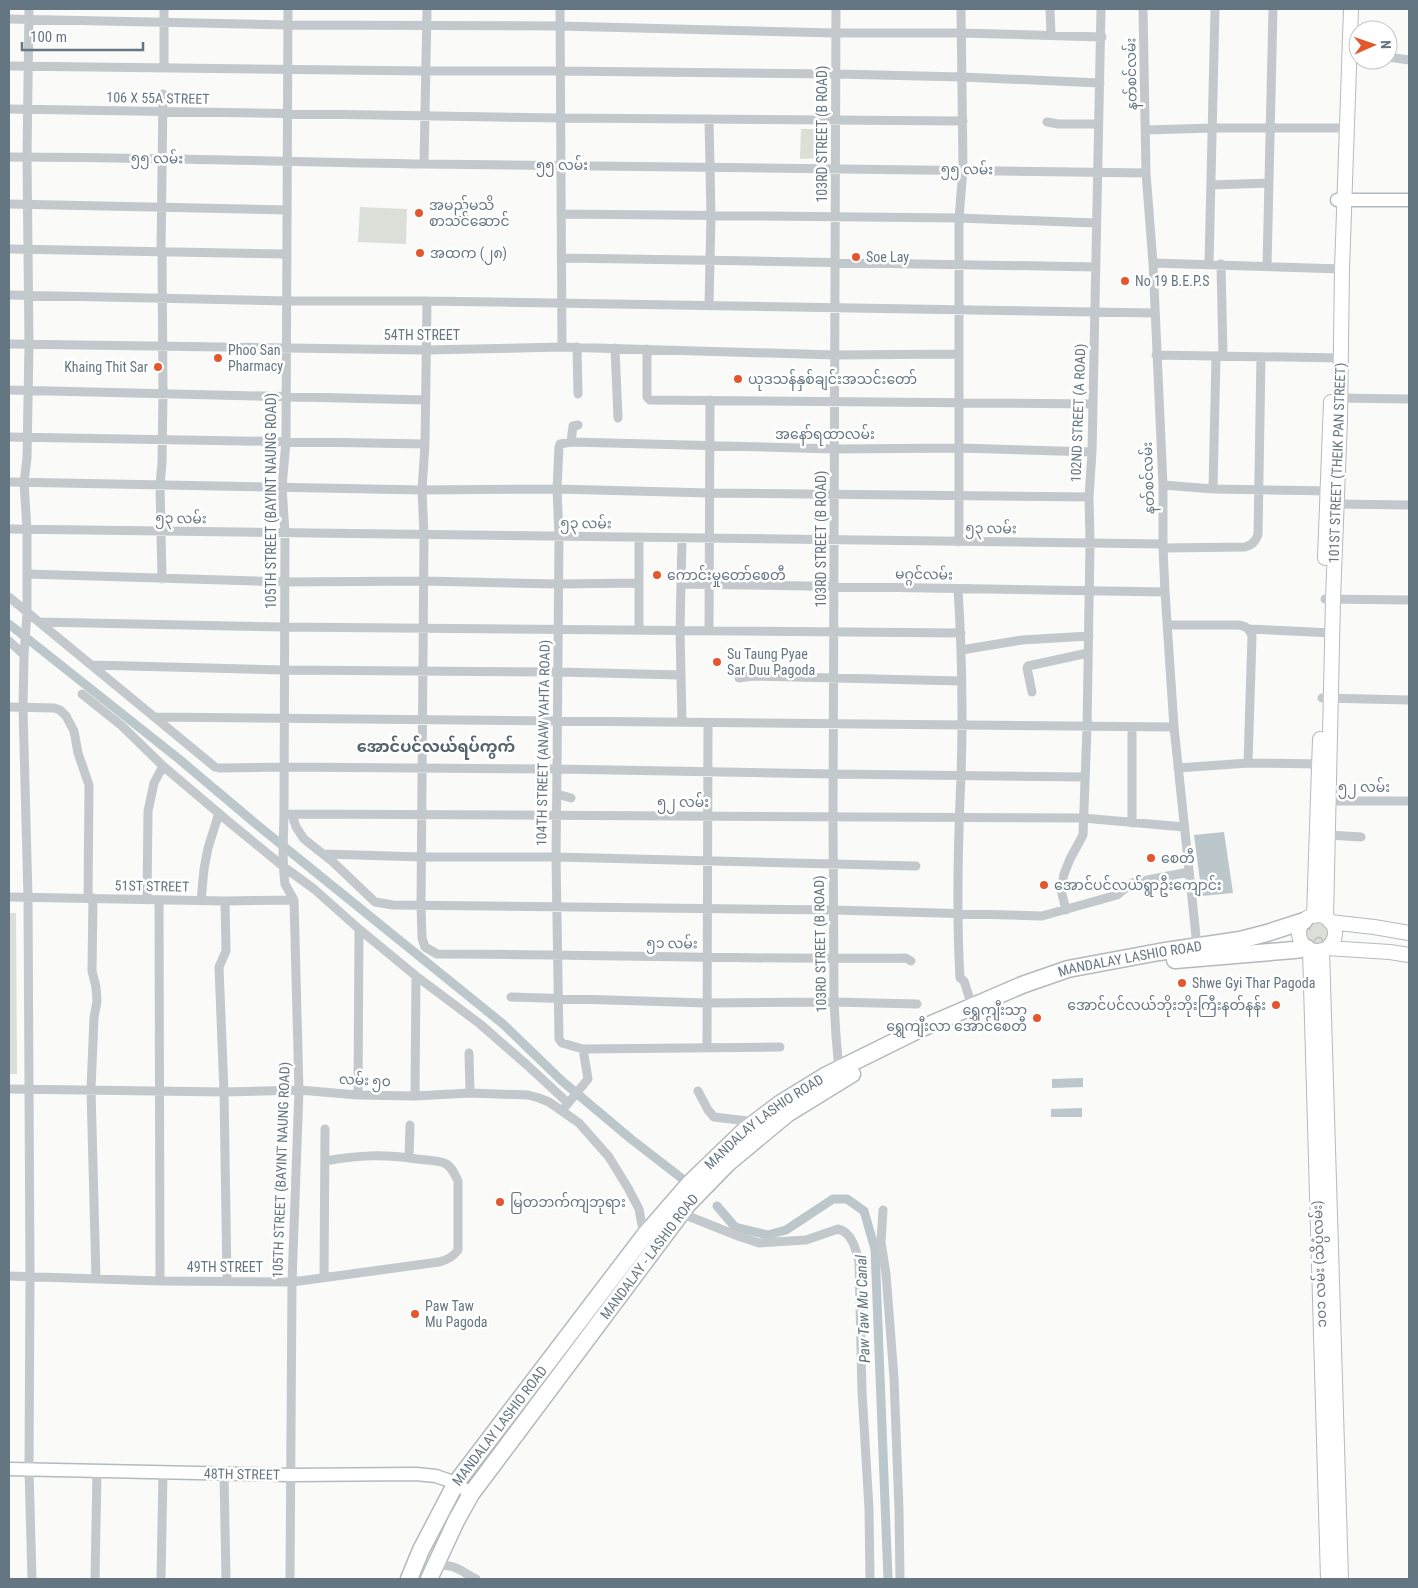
<svg xmlns="http://www.w3.org/2000/svg" width="1418" height="1588" font-family="'Roboto Condensed','Noto Sans Myanmar',sans-serif">
  <defs>
    <pattern id="park-crowns" width="20" height="18" patternUnits="userSpaceOnUse" patternTransform="scale(1.25)"><rect width="20" height="18" fill="#dadfd7"/><path d="M2 6a3 3 0 1 1 6 0M12 15a3 3 0 1 1 6 0" fill="none" stroke="#b4b9b4"/></pattern>
  </defs>
  <rect width="100%" height="100%" fill="#fafaf8"/>
  <path fill="#dadfd7" d="M801,129H822L823,158L800,159Z
    M360,207L407,209L406,244L358,242Z
    M9,913H16L17,1074H9Z"/>
  <path fill="url(#park-crowns)" d="M1305 934a11 11 0 1 1 22 0a11 11 0 1 1-22 0Z"/>
  <path fill="#bbc7cb" d="M1224,832L1233,893L1202,896L1194,835Z
    M1083,1078V1087L1052,1088V1079Z
    M1082,1108V1117H1051V1109Z"/>
  <g fill="none" stroke-linecap="round" stroke-linejoin="round">
    <path stroke="#bbc7cb" stroke-width="9" d="M9,624L179,759L256,824L503,1024L562,1081L631,1139L684,1180
      M717,1206L735,1227L768,1235L786,1230L833,1199H847L864,1211L875,1249L888,1579"/>
    <defs>
      <path id="secondary" d="M1337,200H1409
        M9,1469L290,1475L416,1474L436,1476L456,1483L471,1494"/>
      <path id="primary" d="M1325,558L1331,402
        M1299 933a18 18 0 1 1 36 0a18 18 0 1 1-36 0Z
        M1314,916L1320,739
        M1326,918L1333,599L1340,419L1342,269L1351,9
        M1330,922L1374,927L1409,933
        M1327,948L1390,952L1409,955
        M1310,950L1328,1579
        M1322,950L1341,1579"/>
      <g id="highway">
        <path d="M1175,960L1294,950L1307,948"/>
        <path id="s1" d="M409,1579L421,1550L456,1483L644,1236L690,1183L744,1131L781,1103L825,1076L920,1029L1022,985L1068,969L1159,952L1240,940L1267,933L1304,921"/>
        <path id="s2" d="M429,1579L456,1521L471,1494L688,1204L728,1163L787,1114L852,1074"/>
      </g>
    </defs>
    <use href="#secondary" stroke="#b3babf" stroke-width="15"/>
    <use href="#primary" stroke="#b5babe" stroke-width="16"/>
    <use href="#highway" stroke="#b4b9bd" stroke-width="19"/>
    <path stroke="#c3c8cc" stroke-width="9" d="M29,9L27,157L29,344L27,458L24,482L27,530V613L24,655L23,708L28,897L30,1277L29,1470L32,1579
      M288,9L286,441L282,487L285,533L284,814L283,855L284,875L285,884L294,900L299,1090L292,1282L290,1579
      M560,9L562,347
      M836,9L833,817L834,1002L836,1036L839,1071
      M1050,9L1051,35
      M1143,9L1146,173L1153,263L1163,485V548L1165,592L1174,727L1197,946
      M9,19L288,25L560,26L835,33H961L1102,37
      M1388,57L1409,60
      M9,66L425,71H560L836,74L962,77L1100,83
      M164,68V9
      M9,109L560,118L963,121
      M709,119L711,216L709,306
      M1047,122L1058,124H1098
      M1146,130L1213,128H1348
      M9,157C148,157 287,162 426,164C666,168 906,168 1146,173
      M424,164L427,9
      M1211,185L1269,183
      M9,204L287,210
      M561,214L959,218L1096,223
      M9,249L286,254
      M161,252L163,94
      M162,252L163,393L162,463L160,485L162,579
      M562,258C740,261 918,263 1096,267
      M1153,263L1342,269
      M1209,264L1215,9
      M1221,264L1223,356
      M1267,266L1273,9
      M9,295L286,301H427L1155,313
      M427,301L425,444L422,490L424,535L421,905L422,938L425,947L437,954C594,954 750,960 906,958L911,961
      M9,344L426,350L562,347L835,355L959,354
      M577,347L578,394
      M615,348L618,418
      M647,349V397L650,400L1093,404
      M1156,355L1341,358
      M9,390L426,400
      M1337,398L1409,399
      M9,437L425,444
      M571,442L573,426L578,425
      M9,482L422,490L557,489L709,493L1089,497
      M1163,485L1213,489L1332,491
      M1213,489L1216,356
      M1337,504L1409,505
      M9,529L1163,544
      M682,538L680,630L682,722
      M959,542V218L963,169L961,9
      M1163,548L1245,547C1252,545 1255,542 1258,535L1261,357
      M27,574L285,582L424,581L558,584L639,583V630
      M639,583V537
      M682,584L1165,592
      M958,589C962,651 963,714 961,776C958,843 956,911 960,978L964,981L972,1006
      M9,597L39,622L284,627L961,633
      M1325,599L1409,600
      M39,622L215,767L219,768L283,767L557,769L833,774L1085,777
      M1168,625H1238C1246,626 1249,628 1252,636L1248,763L1323,764
      M1249,629L1332,633
      M709,631L710,400
      M9,641L24,655
      M961,650L1022,640L1089,636
      M91,665L284,670L558,672L681,675
      M739,678L753,676L961,681
      M1032,692L1027,668L1028,666L1088,653
      M82,694L122,726L163,766L229,822L284,867L314,889L359,929L416,976L480,1024L527,1065L568,1103
      M1322,698L1409,700
      M9,707L54,708L60,710L66,716L74,731L78,753L89,785L88,898
      M155,717L1174,727
      M1178,768L1248,763
      M557,794L571,798
      M1324,801H1409
      M287,814L1083,818L1184,827
      M292,814L296,827L304,839L333,862L375,902L393,905L833,910L1042,916L1117,895L1132,883L1189,872
      M1132,823V727
      M1328,835L1361,837
      M324,854L422,857H556L916,866
      M9,897L225,901L294,900
      M93,898L92,971L96,987L97,1001L94,1018L91,1089L96,1279
      M147,900L148,811L154,783L163,766
      M159,900L160,1281
      M201,901L204,869L208,848L219,813
      M225,901L226,951L219,967L224,1092L227,1280
      M1066,910L1061,890L1064,874L1070,859L1083,835L1087,728L1090,543L1089,497L1092,452L1101,9
      M511,997L707,1003L834,1002L917,1004
      M707,1047L708,723
      M780,1047L583,1049L562,1043L559,1039L556,857L557,769L559,536L557,489L559,447L560,444L571,442L835,449L960,448L1092,452
      M469,1053L470,1093
      M9,1089L224,1092L299,1090L358,1095L415,1096L470,1093L528,1095L539,1098L549,1102L579,1123L609,1157L628,1188L639,1209L644,1236
      M698,1091L708,1110L714,1117L756,1122
      M358,1095L359,929
      M415,1096L416,976
      M565,1107L588,1079L583,1049
      M409,1157L410,1125
      M883,1210L881,1242L886,1274L894,1378L899,1510L900,1579
      M678,1212L738,1236L759,1243L806,1240L838,1229C852,1232 856,1250 859,1262L862,1391L869,1509L870,1579
      M9,1276L160,1281L292,1282L439,1262C448,1260 453,1257 458,1250V1181C455,1175 452,1166 444,1163C437,1160 426,1160 417,1159C382,1154 360,1155 325,1161
      M324,1277L325,1129
      M224,1474L226,1579
      M435,1565C455,1564 459,1570 476,1579
      M95,1579L97,1471
      M161,1579L163,1472"/>
    <use href="#secondary" stroke="#fff" stroke-width="12"/>
    <use href="#primary" stroke="#fff" stroke-width="14"/>
    <use href="#highway" stroke="#fff" stroke-width="16"/>
  </g>
  <g fill="#e4572e" stroke="#fff" stroke-width="2">
    <circle cx="419" cy="213" r="5"/>
    <circle cx="420" cy="253" r="5"/>
    <circle cx="856" cy="257" r="5"/>
    <circle cx="1125" cy="281" r="5"/>
    <circle cx="218" cy="358" r="5"/>
    <circle cx="158" cy="367" r="5"/>
    <circle cx="738" cy="379" r="5"/>
    <circle cx="657" cy="575" r="5"/>
    <circle cx="717" cy="662" r="5"/>
    <circle cx="1151" cy="858" r="5"/>
    <circle cx="1044" cy="885" r="5"/>
    <circle cx="1182" cy="983" r="5"/>
    <circle cx="1276" cy="1005" r="5"/>
    <circle cx="1037" cy="1018" r="5"/>
    <circle cx="500" cy="1202" r="5"/>
    <circle cx="415" cy="1314" r="5"/>
  </g>
  <g text-anchor="middle" dominant-baseline="central" stroke-width="5" stroke-linejoin="round" paint-order="stroke">
    <g font-size="14" fill="#657683" stroke="#fff">
      <text transform="translate(1131 74) rotate(-91)">နတ်စင်လမ်း</text>
      <text transform="translate(158 98) rotate(1)">106 X 55A STREET</text>
      <text transform="translate(822 134) rotate(-90)">103RD STREET (B ROAD)</text>
      <text transform="translate(157 158) rotate(1)">၅၅ လမ်း</text>
      <text x="562" y="165">၅၅ လမ်း</text>
      <text transform="translate(967 169) rotate(1)">၅၅ လမ်း</text>
      <text x="422" y="335">54TH STREET</text>
      <text transform="translate(1078 413) rotate(-88)">102ND STREET (A ROAD)</text>
      <text x="825" y="434">အနော်ရထာလမ်း</text>
      <text transform="translate(1337 463) rotate(-88)">101ST STREET (THEIK PAN STREET)</text>
      <text transform="translate(1148 478) rotate(-92)">နတ်စင်လမ်း</text>
      <text transform="translate(271 501) rotate(-90)">105TH STREET (BAYINT NAUNG ROAD)</text>
      <text transform="translate(181 518) rotate(1)">၅၃ လမ်း</text>
      <text transform="translate(586 523) rotate(1)">၅၃ လမ်း</text>
      <text transform="translate(991 528) rotate(1)">၅၃ လမ်း</text>
      <text transform="translate(821 539) rotate(-90)">103RD STREET (B ROAD)</text>
      <text transform="translate(924 574) rotate(1)">မဂ္ဂင်လမ်း</text>
      <text transform="translate(543 743) rotate(-89)">104TH STREET (ANAW YAHTA ROAD)</text>
      <text x="1364" y="787">၅၂ လမ်း</text>
      <text x="683" y="802">၅၂ လမ်း</text>
      <text transform="translate(152 886) rotate(1)">51ST STREET</text>
      <text transform="translate(672 943) rotate(1)">၅၁ လမ်း</text>
      <text transform="translate(820 944) rotate(-91)">103RD STREET (B ROAD)</text>
      <text stroke="none"><textPath href="#s1" startOffset="989">MANDALAY LASHIO ROAD</textPath></text>
      <text transform="translate(365 1080) rotate(3)">လမ်း ၅၀</text>
      <text stroke="none"><textPath href="#s1" startOffset="584">MANDALAY LASHIO ROAD</textPath></text>
      <text transform="translate(281 1170) rotate(-88)">105TH STREET (BAYINT NAUNG ROAD)</text>
      <text stroke="none"><textPath href="#s2" startOffset="392">MANDALAY - LASHIO ROAD</textPath></text>
      <text transform="translate(1319 1264) rotate(-92)">၁၀၁ လမ်း (သိပ္ပံလမ်း)</text>
      <text x="225" y="1267">49TH STREET</text>
      <text stroke="none"><textPath href="#s1" startOffset="179">MANDALAY LASHIO ROAD</textPath></text>
      <text transform="translate(242 1474) rotate(1)">48TH STREET</text>
    </g>
    <g font-size="14" fill="#657683" stroke="#fff" text-anchor="start">
      <text x="429" y="205">အမည်မသိ<tspan x="429" dy="16">စာသင်ဆောင်</tspan></text>
      <text x="430" y="253">အထက (၂၈)</text>
      <text x="866" y="257">Soe Lay</text>
      <text x="1135" y="281">No 19 B.E.P.S</text>
      <text x="228" y="350">Phoo San<tspan x="228" dy="16">Pharmacy</tspan></text>
      <text x="148" y="367" text-anchor="end">Khaing Thit Sar</text>
      <text x="748" y="379">ယုဒသန်နှစ်ချင်းအသင်းတော်</text>
      <text x="667" y="575">ကောင်းမှုတော်စေတီ</text>
      <text x="727" y="654">Su Taung Pyae<tspan x="727" dy="16">Sar Duu Pagoda</tspan></text>
      <text x="1161" y="858">စေတီ</text>
      <text x="1054" y="885">အောင်ပင်လယ်ရွာဦးကျောင်း</text>
      <text x="1192" y="983">Shwe Gyi Thar Pagoda</text>
      <text x="1266" y="1005" text-anchor="end">အောင်ပင်လယ်ဘိုးဘိုးကြီးနတ်နန်း</text>
      <text x="1027" y="1010" text-anchor="end">ရွှေကျီးသာ<tspan x="1027" dy="16">ရွှေကျီးလာ အောင်စေတီ</tspan></text>
      <text x="510" y="1202">မြတဘက်ကျဘုရား</text>
      <text x="425" y="1306">Paw Taw<tspan x="425" dy="16">Mu Pagoda</tspan></text>
    </g>
    <g font-size="15" font-style="italic" fill="#60757c" stroke="#fff">
      <text transform="translate(863 1309) rotate(-92)">Paw Taw Mu Canal</text>
    </g>
    <g font-size="16" font-weight="bold" fill="#57646e" stroke="#fff">
      <text x="436" y="746">အောင်ပင်လယ်ရပ်ကွက်</text>
    </g>
  </g>
  <rect width="1418" height="1588" fill="none" stroke="#657683" stroke-width="20"/>
  <g transform="translate(1373 45) rotate(88)"><circle r="24" fill="#ffffff" stroke="#c1c8cd"/>
  <path d="M0-4L9 19L0 12L-9 19Z" fill="#e4572e"/>
  <text y="-8" font-size="14" font-weight="bold" text-anchor="middle" fill="#657683">N</text>
  </g>
  <path d="M22 42v8h121v-8" fill="none" stroke="#657683" stroke-width="2.5"/>
  <text x="30" y="42" font-size="15" fill="#657683" stroke="#ffffff" stroke-width="4" paint-order="stroke">100 m</text>
</svg>
